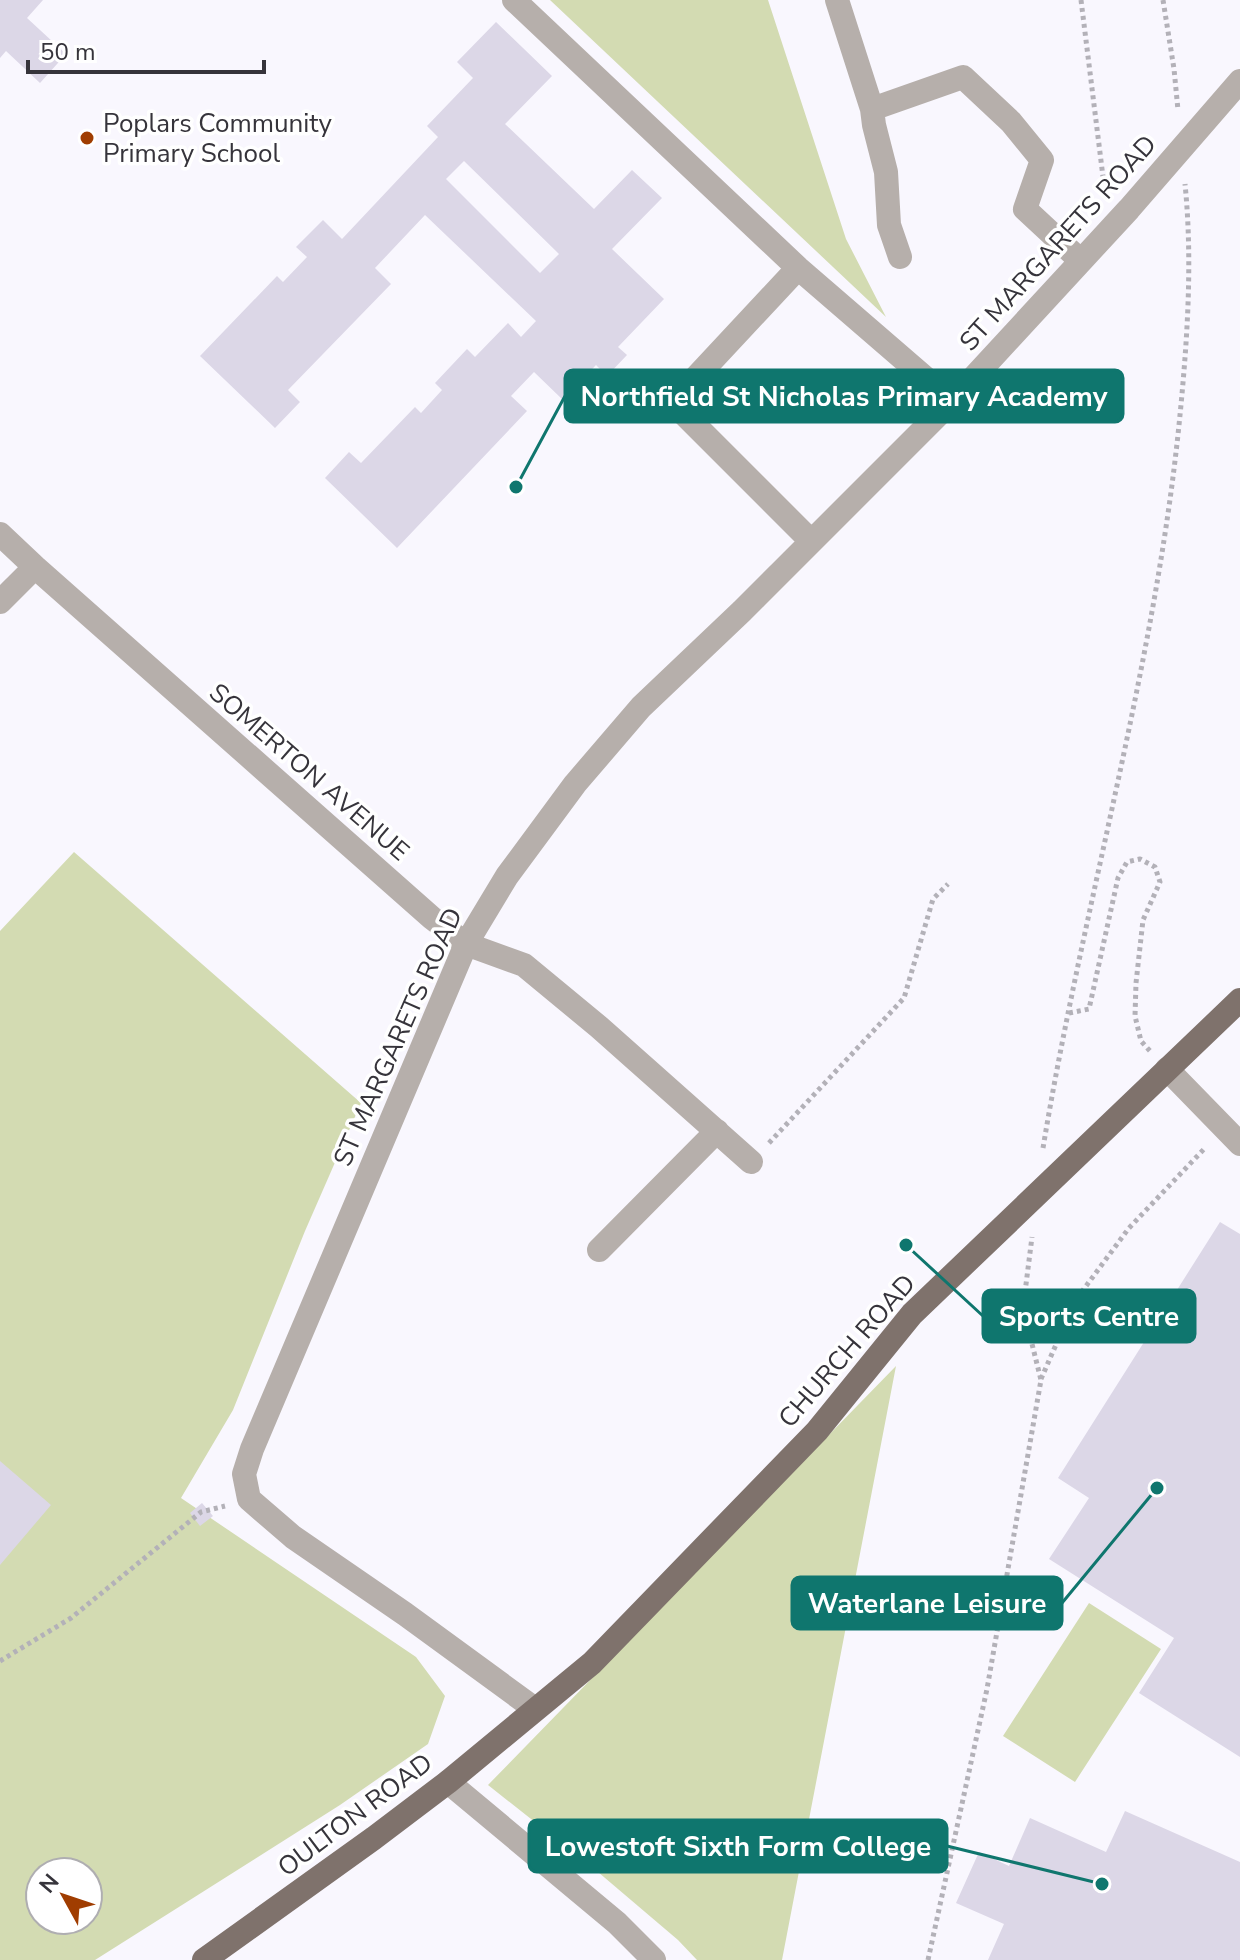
<svg xmlns="http://www.w3.org/2000/svg" width="1240" height="1960" font-family="'Nunito Sans',sans-serif">
  <rect width="100%" height="100%" fill="#f9f7fe"/>
  <path fill="#d3dbb2" fill-rule="evenodd" d="M550,0H768L846,239L886,317Z
    M74,852L361,1103L305,1231L233,1410L181,1498L416,1657L445,1696L428,1744L340,1805L95,1960H0V931ZM40,1872H88V1920H40Z
    M896,1366L782,1960H697L678,1940L598,1872L488,1785Z
    M1089,1603L1161,1649L1075,1782L1003,1736Z"/>
  <path fill="#dcd7e7" fill-rule="evenodd" d="M0,0H43L27,18L66,54L40,83L6,51L0,58Z
    M496,22L552,76L505,124L594,209L632,170L662,198L612,249L664,299L618,347L627,355L607,376L596,365L563,400L534,372L511,396L527,411L397,548L325,478L349,452L361,463L415,407L421,413L442,390L435,383L467,349L475,357L508,323L521,337L536,321L425,215L375,268L391,284L288,390L300,402L275,428L200,356L277,276L283,282L307,257L296,247L323,220L342,239L438,137L427,126L473,78L457,62ZM464,161L559,254L540,273L446,179Z
    M1220,1222L1240,1234V1757L1139,1693L1174,1638L1049,1559L1089,1498L1058,1478Z
    M0,1461L51,1505L0,1565Z
    M202,1503L213,1516L200,1526L190,1513Z
    M1125,1811L1240,1862V1960H988L1004,1924L956,1903L979,1852L1009,1866L1030,1818L1106,1852Z"/>
  <g fill="none" stroke-linecap="round" stroke-linejoin="round">
    <path stroke="#b3b1b8" stroke-width="5" stroke-dasharray="4 4" stroke-linecap="butt" d="M1081,0L1105,193
      M1163,0L1174,69L1178,110
      M1069,1013L1089,1009L1118,878L1127,862L1140,859L1155,867L1160,882L1143,920L1136,983L1135,1016L1141,1041L1150,1051
      M769,1143L904,998L933,899L948,884
      M1043,1148C1083,906 1154,669 1179,425C1187,346 1193,263 1185,184
      M1041,1379L1075,1301L1129,1228L1205,1148
      M0,1661L71,1618L201,1512L225,1506
      M928,1960L987,1689L1041,1380L1023,1308L1032,1237"/>
    <path stroke="#b6afab" stroke-width="24" d="M514,0L798,268L952,401
      M837,0L872,109L874,125L886,172L889,225L900,257
      M872,109L963,77L1011,122L1042,160L1025,209L1081,261
      M687,387L798,268
      M660,390L811,541
      M0,534L35,567L432,918L466,944L524,965L599,1027L751,1162
      M0,602L35,567
      M1167,1069L1240,1144
      M599,1250L717,1131
      M535,1709L405,1614L293,1537L249,1499L244,1474L252,1449L466,944L507,876L575,784L641,707L742,611L952,401L1129,209L1240,81
      M448,1782L617,1923L654,1960"/>
    <path stroke="#7f726c" stroke-width="24" d="M204,1960L374,1838L448,1782L592,1663L817,1431L912,1314L1240,1000"/>
  </g>
  <circle fill="#a03d01" stroke="#fff" stroke-width="3" cx="87" cy="138" r="8"/>
  <g text-anchor="middle" dominant-baseline="central" stroke-width="7" stroke-linejoin="round" paint-order="stroke">
    <g font-size="26" fill="#36343b" stroke="#fff" text-anchor="start">
      <text x="103" y="123">Poplars Community<tspan x="103" dy="30">Primary School</tspan></text>
    </g>
    <g font-size="26" fill="#36343b" stroke="#fff">
      <text transform="translate(1058 243) rotate(-48)">ST MARGARETS ROAD</text>
      <text transform="translate(309 772) rotate(41)">SOMERTON AVENUE</text>
      <text transform="translate(398 1037) rotate(-66)">ST MARGARETS ROAD</text>
      <text transform="translate(847 1351) rotate(-49)">CHURCH ROAD</text>
      <text transform="translate(355 1815) rotate(-37)">OULTON ROAD</text>
    </g>
  </g>
  <path fill="none" stroke="#0f766e" stroke-width="3" d="M516 487L565 396M906 1245L983 1316M1157 1488L1062 1603M1102 1884L947 1846"/>
  <g fill="#0f766e" stroke="#fff" stroke-width="3">
    <circle cx="516" cy="487" r="8"/>
    <circle cx="906" cy="1245" r="8"/>
    <circle cx="1157" cy="1488" r="8"/>
    <circle cx="1102" cy="1884" r="8"/>
  </g>
  <g fill="#0f766e" stroke="#0f766e" stroke-width="3">
    <rect x="565" y="370" width="558" height="52" rx="8"/>
    <rect x="983" y="1290" width="212" height="52" rx="8"/>
    <rect x="792" y="1577" width="270" height="52" rx="8"/>
    <rect x="529" y="1820" width="418" height="52" rx="8"/>
  </g>
  <g font-size="28" text-anchor="middle" font-weight="bold" fill="#fff">
    <text x="844" y="406">Northfield St Nicholas Primary Academy</text>
    <text x="1089" y="1326">Sports Centre</text>
    <text x="927" y="1613">Waterlane Leisure</text>
    <text x="738" y="1856">Lowestoft Sixth Form College</text>
  </g>
  <g transform="translate(64 1896) rotate(310)"><circle r="38" fill="#ffffff" stroke="#afaeb1" stroke-width="2"/>
  <path d="M0-6L14 30L0 20L-14 30Z" fill="#a03d01"/>
  <text y="-12" font-size="22" font-weight="bold" text-anchor="middle" fill="#36343b">N</text>
  </g>
  <path d="M28 60v12h236v-12" fill="none" stroke="#36343b" stroke-width="4"/>
  <text x="40" y="60" font-size="24" fill="#36343b" stroke="#ffffff" stroke-width="6" paint-order="stroke">50 m</text>
</svg>
